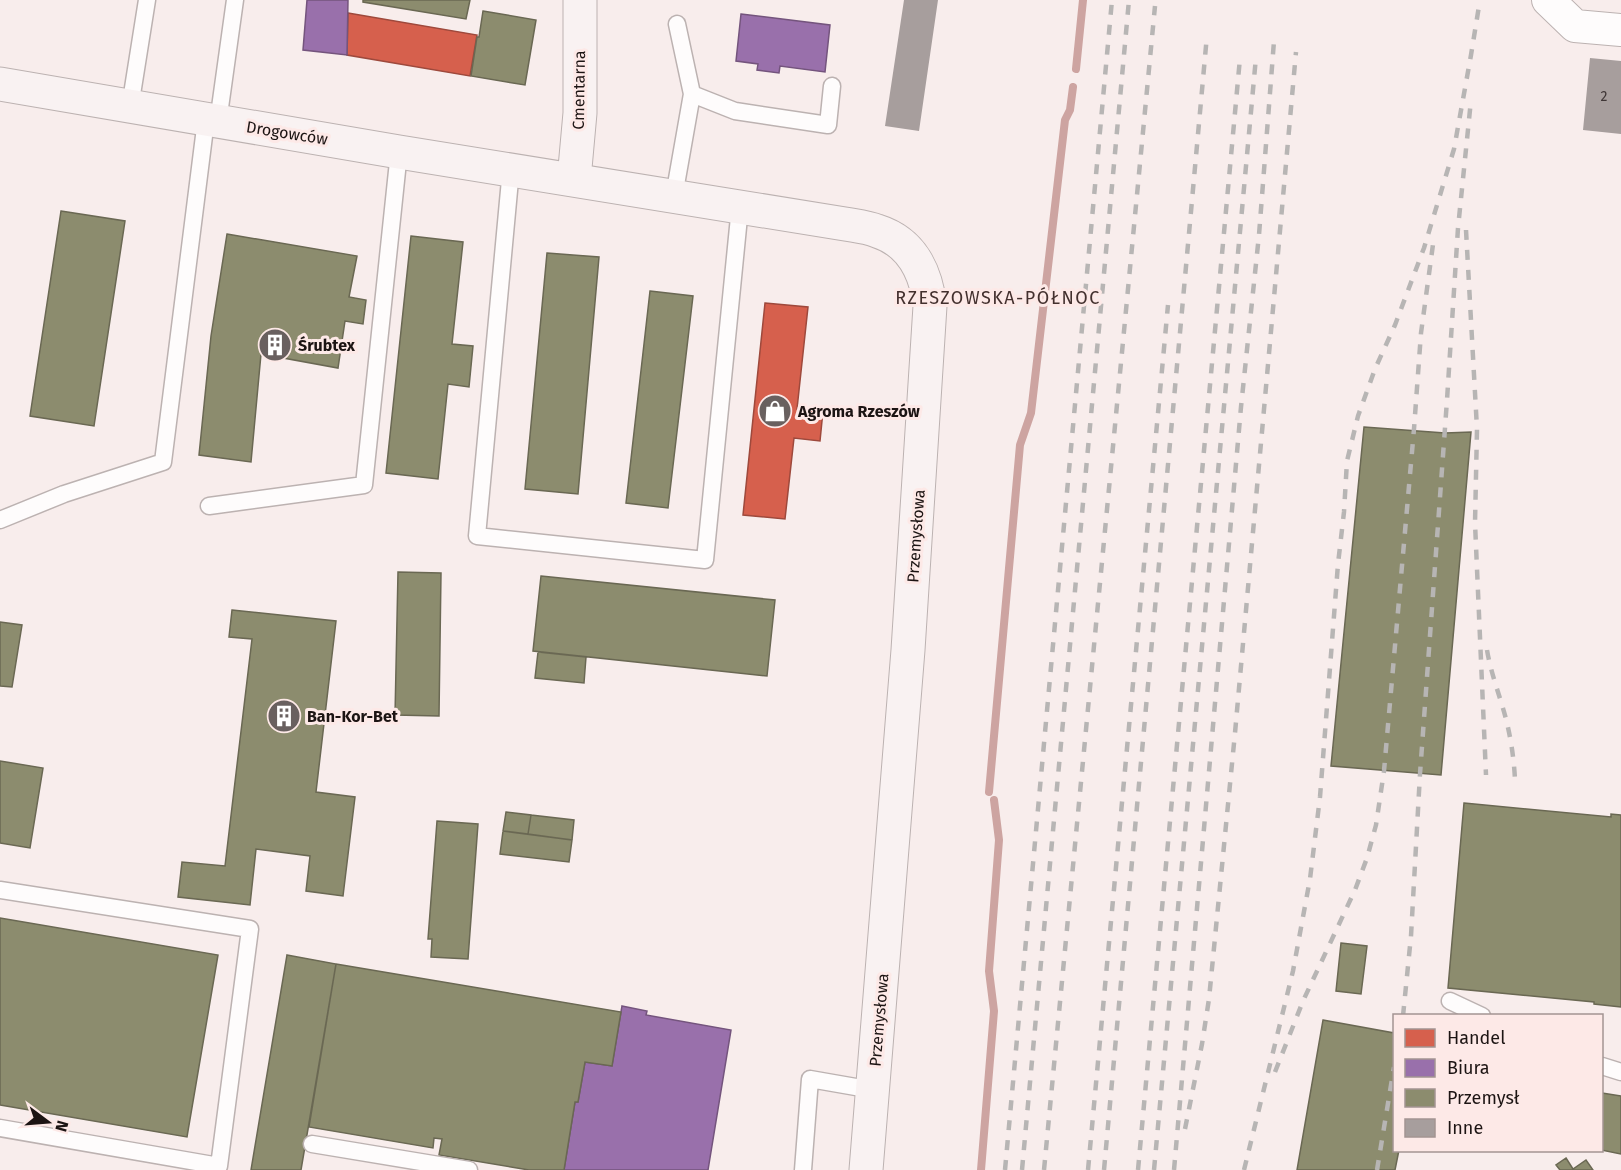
<svg xmlns="http://www.w3.org/2000/svg" width="1621" height="1170" font-family="'Fira Sans',sans-serif">
  <rect width="100%" height="100%" fill="#f8edec"/>
  <path fill="#d6604d" stroke="#9e493c" stroke-width="1.5" d="M348,13L477,35L470,76L347,55Z
    M765,303L808,307L797,409L823,411L820,441L794,438L785,519L743,515Z"/>
  <path fill="#9970ab" stroke="#74547d" stroke-width="1.5" d="M307,0H348L347,55L303,50Z
    M741,14L830,25L825,72L780,66L779,73L757,70L758,64L736,61Z
    M622,1006L647,1011L646,1015L731,1030L708,1170H564L575,1102H578L585,1062L612,1066Z"/>
  <path fill="#8c8c6e" stroke="#6a6853" stroke-width="1.5" d="M363,0H470L466,19L363,2Z
    M483,11L536,20L525,85L471,76L477,37H479Z
    M61,211L125,221L94,426L30,416Z
    M227,234L357,256L349,297L366,300L363,324L345,321L338,368L261,354L251,462L199,455L211,336Z
    M411,236L463,242L452,344L473,346L469,387L448,384L438,479L386,473Z
    M547,253L599,257L578,494L525,489Z
    M650,291L693,296L668,508L626,503Z
    M1364,427L1445,433L1471,432L1441,775L1331,766Z
    M398,572L441,573L439,716L395,715Z
    M541,576L775,600L767,676L533,651Z
    M232,610L336,621L316,792L355,797L343,896L306,891L310,856L256,849L250,905L178,897L182,862L225,866L252,639L229,637Z
    M0,622L22,625L12,687L0,686Z
    M538,652L586,657L584,683L535,678Z
    M0,761L43,768L30,848L0,843Z
    M1464,803L1611,817V814L1621,815V1007L1594,1004V1002L1448,988Z
    M506,812L531,815L528,834L503,831Z
    M531,815L574,820L572,840L528,834Z
    M437,821L478,824L468,959L431,957L432,939H428Z
    M503,831L572,840L569,862L500,854Z
    M0,918L218,955L187,1137L0,1105Z
    M1341,943L1367,946L1361,994L1336,991Z
    M287,955L336,964L301,1170H251Z
    M336,964L621,1012L612,1066L585,1062L578,1102H575L564,1170H529L439,1155L442,1139L434,1138L433,1148L309,1127Z
    M1323,1020L1394,1033V1150H1399L1395,1170H1297Z
    M1602,1093L1621,1096V1154L1601,1150Z
    M1566,1158L1573,1169L1586,1160L1593,1170H1560L1556,1165Z"/>
  <g fill="none" stroke-linecap="round" stroke-linejoin="round">
    <path stroke="#cda4a1" stroke-width="8" d="M1076,69L1083,0
      M989,792L1020,445L1031,413L1065,120L1070,110L1073,87
      M981,1170L994,1011L989,971L999,840L994,800"/>
  </g>
  <path fill="#a79e9d" d="M904,0H938L919,131L885,126Z
    M1590,58L1621,61V134L1583,130Z"/>
  <g fill="none" stroke-linecap="round" stroke-linejoin="round">
    <defs>
      <path id="lane" d="M692,94L735,111L828,125L832,86
        M130,107L147,0
        M218,122L235,0
        M511,169L477,536L705,560L740,207
        M674,196L692,94L677,24
        M209,506L364,485L399,152
        M0,520L64,494L163,462L206,120
        M0,890L250,929L219,1166L0,1128
        M1450,1001L1482,1016
        M1602,1066L1621,1072
        M312,1144L469,1170
        M803,1170L810,1079L873,1090"/>
      <path id="street" d="M1548,0L1575,26L1621,30"/>
      <path id="secondary" d="M0,84L399,152L845,224C856,226 867,227 877,231C912,242 926,272 930,306L908,650L866,1170
        M574,179L580,113V0"/>
    </defs>
    <use href="#lane" stroke="#bcb2b1" stroke-width="19"/>
    <use href="#street" stroke="#bcb2b1" stroke-width="34"/>
    <use href="#secondary" stroke="#bcb2b1" stroke-width="35"/>
    <use href="#lane" stroke="#fefcfc" stroke-width="16"/>
    <use href="#street" stroke="#fefcfc" stroke-width="32"/>
    <use href="#secondary" stroke="#f9f2f2" stroke-width="33"/>
    <path stroke="#b7b5b4" stroke-width="4.5" stroke-dasharray="10 10" stroke-linecap="butt" d="M1466,230L1477,429L1475,523L1486,775
      M1487,650C1491,674 1500,696 1506,719C1511,739 1514,759 1515,780
      M1403,1016L1411,936L1420,774L1447,400L1458,228L1471,100
      M1275,1072L1303,1001L1355,890L1367,858L1376,825L1384,771L1414,429L1421,333L1434,237
      M1185,1129L1202,1044L1209,999L1235,733L1296,52
      M1005,1170L1112,0
      M1022,1170L1129,0
      M1044,1170L1155,6
      M1088,1170L1168,305
      M1104,1170L1207,35
      M1138,1170L1240,58
      M1154,1170L1256,57
      M1174,1170L1241,407L1259,235L1274,41
      M1244,1170L1293,971L1310,879L1320,797L1338,564L1344,512L1347,461L1358,416L1375,369L1395,325L1424,248L1454,149L1471,55L1480,0
      M1377,1170L1394,1067"/>
  </g>
  <defs>
    <symbol id="building-disc" viewBox="-11 -11 22 22"><circle r="9.5" fill="#69605f" stroke="#fde9e7"/><path d="M-4-6H4V6H1V3H-1V6H-4ZM-2.5-4.3h1.7v1.8h-1.7ZM.8-4.3h1.7v1.8H.8ZM-2.5-1h1.7V.8h-1.7ZM.8-1h1.7V.8H.8Z" fill="#fff"/></symbol>
    <symbol id="shop-disc" viewBox="-11 -11 22 22"><circle r="9.5" fill="#69605f" stroke="#fde9e7"/><path d="M-5-2.5h2.3a2.7 3.5 0 0 1 5.4 0H5L5.5 6h-11ZM-1.5-2.5h3a1.5 2.3 0 0 0-3 0Z" fill="#fff"/></symbol>
  </defs>
  <g fill-rule="evenodd">
    <use href="#building-disc" x="256" y="326" width="38" height="38"/>
    <use href="#shop-disc" x="756" y="392" width="38" height="38"/>
    <use href="#building-disc" x="265" y="697" width="38" height="38"/>
  </g>
  <g text-anchor="middle" dominant-baseline="central" stroke-width="6" stroke-linejoin="round" paint-order="stroke">
    <g font-size="14" fill="#3f3636">
      <text x="1604" y="96">2</text>
    </g>
    <g font-size="16" fill="#1c1413" stroke="#fde9e7">
      <text transform="translate(579 90) rotate(-89)">Cmentarna</text>
      <text transform="translate(287 133) rotate(9)">Drogowców</text>
      <text transform="translate(916 536) rotate(-86)">Przemysłowa</text>
      <text transform="translate(879 1020) rotate(-85)">Przemysłowa</text>
    </g>
    <g font-size="16" font-weight="bold" fill="#1c1413" stroke="#fde9e7" text-anchor="start">
      <text x="298" y="345">Śrubtex</text>
      <text x="798" y="411">Agroma Rzeszów</text>
      <text x="307" y="716">Ban-Kor-Bet</text>
    </g>
    <g font-size="18" letter-spacing="1.5" fill="#43302e" stroke="#fde9e7">
      <text x="998" y="298">RZESZOWSKA-PÓŁNOC</text>
    </g>
  </g>
  <rect x="1393" y="1014" width="210" height="138" fill="#fde9e7" stroke="#a39492" stroke-width="1.5"/>
  <rect x="1405" y="1029" width="30" height="18" fill="#d6604d" stroke="#a39492" stroke-width="1.5"/>
  <text x="1447" y="1044" font-size="18" fill="#1c1413">Handel</text>
  <rect x="1405" y="1059" width="30" height="18" fill="#9970ab" stroke="#a39492" stroke-width="1.5"/>
  <text x="1447" y="1074" font-size="18" fill="#1c1413">Biura</text>
  <rect x="1405" y="1089" width="30" height="18" fill="#8c8c6e" stroke="#a39492" stroke-width="1.5"/>
  <text x="1447" y="1104" font-size="18" fill="#1c1413">Przemysł</text>
  <rect x="1405" y="1119" width="30" height="18" fill="#a79e9d" stroke="#a39492" stroke-width="1.5"/>
  <text x="1447" y="1134" font-size="18" fill="#1c1413">Inne</text>
  <g transform="translate(48 1122) rotate(106)" stroke="#fde9e7" stroke-width="4.5" paint-order="stroke">
  <path d="M0-4.5L10 22L0 15L-10 22Z" fill="#1c1413"/>
  <text y="-9" font-size="16" font-weight="bold" text-anchor="middle" fill="#1c1413">N</text>
  </g>
</svg>
